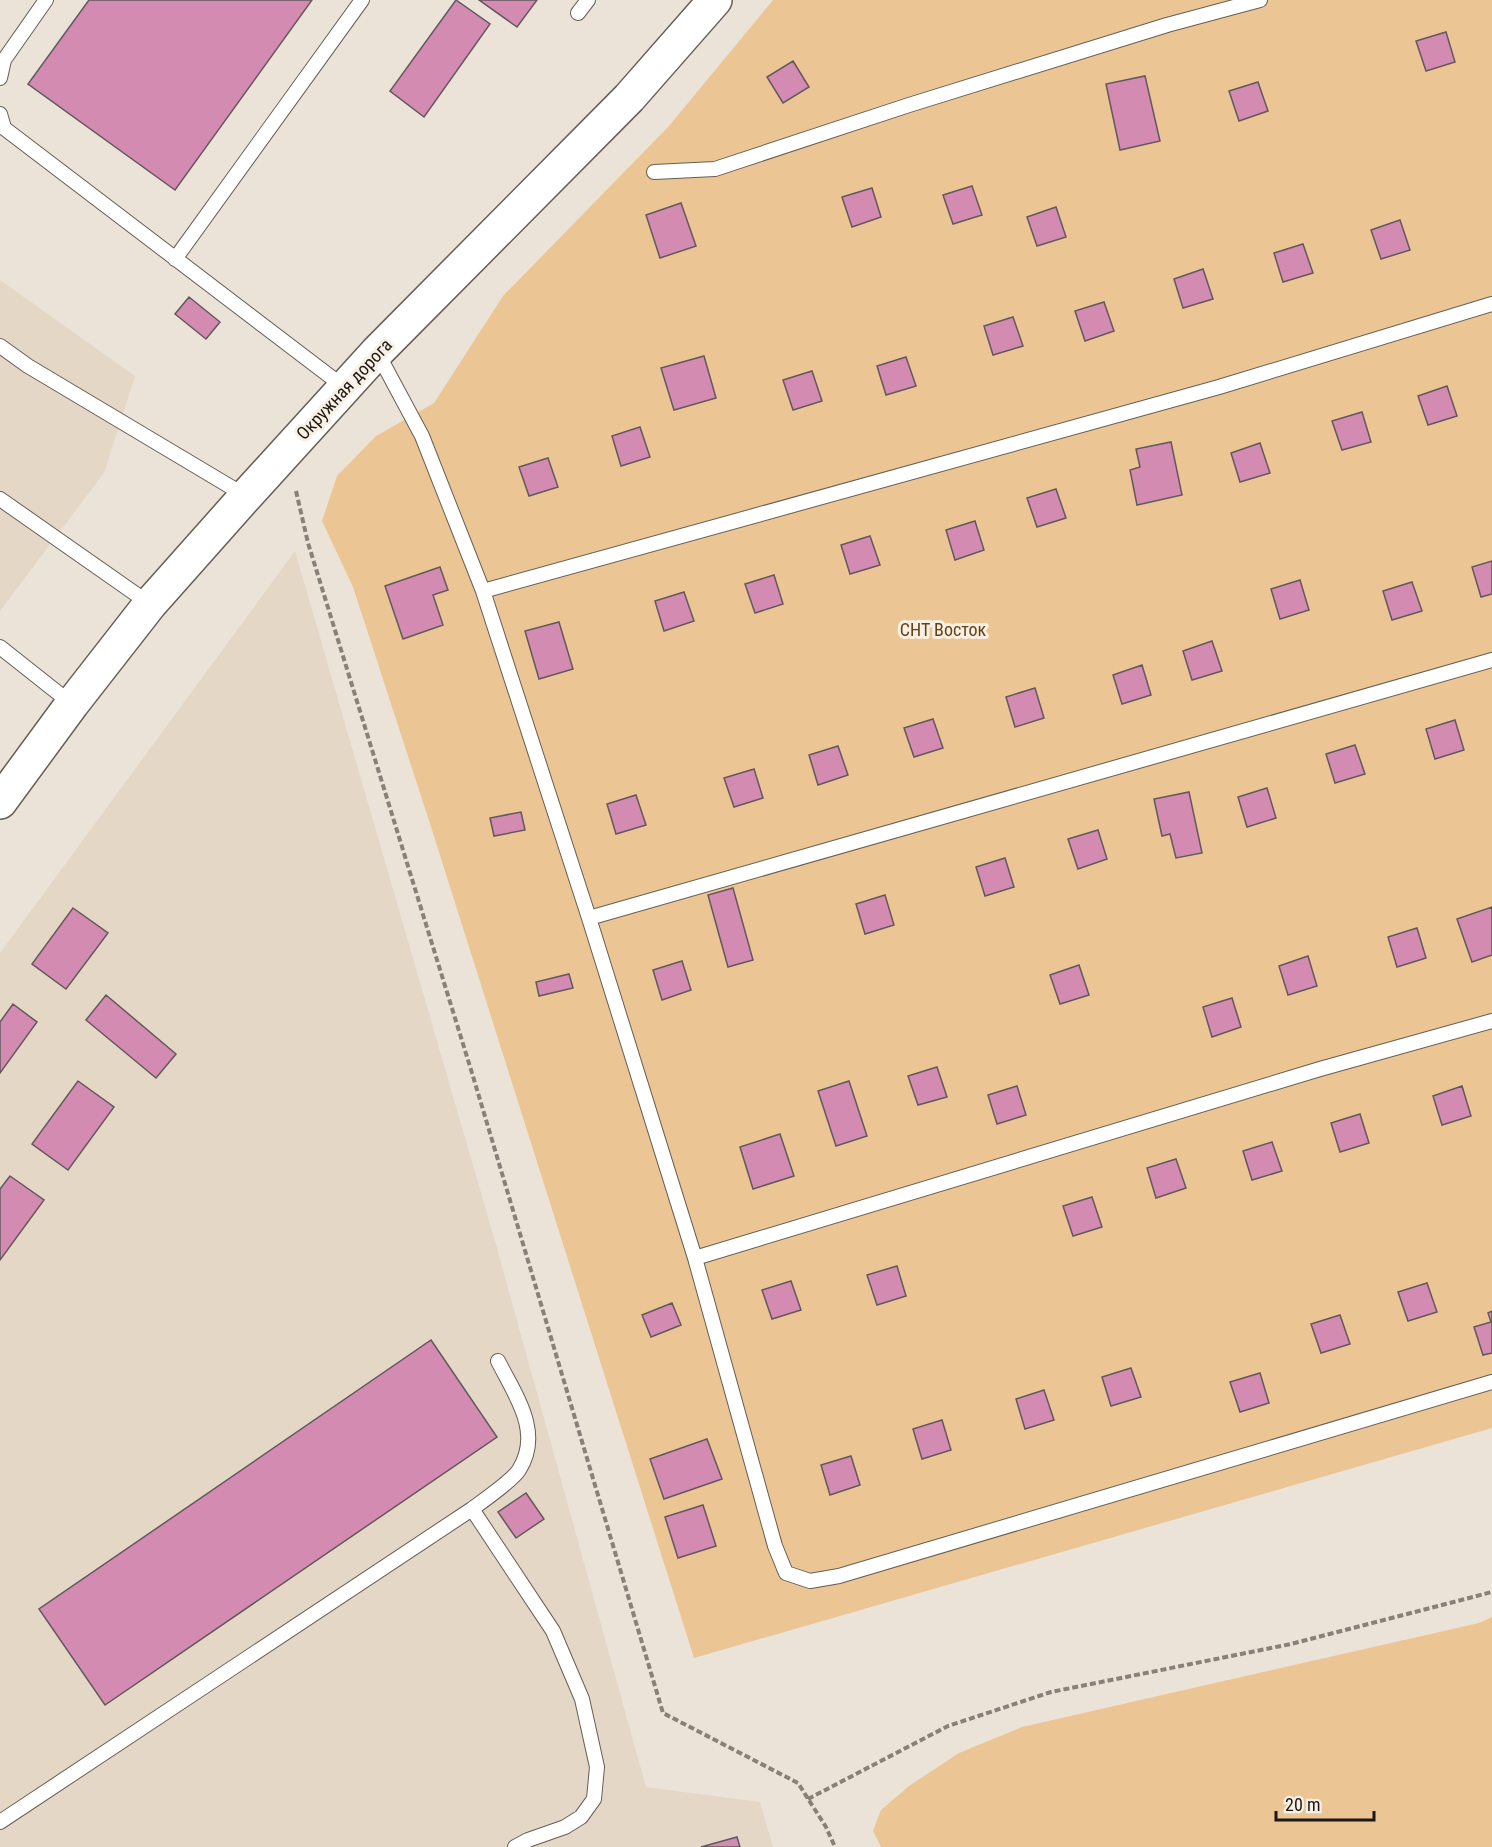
<svg xmlns="http://www.w3.org/2000/svg" width="1492" height="1847" font-family="'Roboto Condensed',sans-serif">
  <rect width="100%" height="100%" fill="#ece3d8"/>
  <path fill="#e5d7c6" d="M0,280L135,376L104,473L0,611Z
    M295,551L495,1241L646,1787L760,1802L773,1847H0V953Z"/>
  <path fill="#ecc594" d="M773,0H1492V1428L694,1658L432,830L353,587L322,521L337,476L376,436L434,403L503,296L669,126Z
    M1492,1617V1847H881L873,1831L881,1810L909,1786L959,1753L1022,1727L1479,1623Z"/>
  <path fill="#d38bb1" stroke="#63585d" stroke-width="1.5" d="M89,0H312L175,190L28,84Z
    M456,0L490,24L424,117L390,91Z
    M479,0H537L517,27Z
    M1446,32L1455,62L1426,71L1416,41Z
    M793,61L809,87L783,103L767,77Z
    M1145,76L1160,141L1120,150L1106,84Z
    M1258,82L1268,111L1239,121L1229,91Z
    M972,186L982,215L953,224L943,195Z
    M872,188L881,217L852,227L842,197Z
    M681,203L696,246L660,258L646,215Z
    M1056,207L1066,237L1037,246L1027,217Z
    M1400,220L1410,250L1381,259L1371,230Z
    M1303,244L1313,273L1283,282L1274,253Z
    M1203,269L1213,299L1183,308L1174,279Z
    M189,297L220,322L206,339L175,314Z
    M1104,302L1114,331L1085,341L1075,311Z
    M1013,317L1023,346L993,355L984,326Z
    M704,356L716,398L674,410L661,368Z
    M906,357L916,386L886,395L877,366Z
    M812,371L822,401L793,410L783,380Z
    M1447,386L1457,416L1428,425L1418,396Z
    M1362,412L1371,442L1342,450L1332,421Z
    M640,427L650,457L621,466L612,436Z
    M1171,442L1182,495L1137,505L1130,470L1140,467L1136,449Z
    M1260,443L1270,473L1240,482L1231,453Z
    M548,458L558,487L529,496L519,467Z
    M1056,489L1066,518L1037,527L1027,498Z
    M975,521L984,550L955,560L946,530Z
    M870,536L880,565L850,574L841,545Z
    M1492,561V594L1481,597L1472,567Z
    M440,567L448,590L433,595L443,625L403,639L385,586Z
    M774,575L783,604L755,613L745,584Z
    M1300,580L1309,610L1280,619L1271,589Z
    M1412,582L1422,611L1392,620L1383,591Z
    M684,592L694,621L664,631L655,601Z
    M559,622L573,669L539,679L525,631Z
    M1212,641L1222,671L1192,680L1183,651Z
    M1142,665L1151,695L1122,704L1113,675Z
    M1035,688L1044,718L1015,727L1006,697Z
    M933,719L943,748L914,757L904,728Z
    M1455,720L1464,750L1435,759L1426,729Z
    M1355,745L1365,774L1335,783L1326,754Z
    M838,746L848,775L818,785L809,755Z
    M754,769L763,798L734,807L724,778Z
    M1267,788L1276,818L1247,827L1238,797Z
    M1189,792L1202,853L1176,858L1170,834L1162,836L1154,799Z
    M636,795L646,825L616,834L607,804Z
    M521,812L525,830L494,836L490,818Z
    M1098,830L1107,859L1078,869L1068,839Z
    M1005,858L1014,887L985,896L976,867Z
    M733,888L753,960L728,967L708,895Z
    M885,895L894,925L865,934L856,904Z
    M1492,907V955L1472,962L1457,919Z
    M73,908L108,933L66,989L32,964Z
    M1417,928L1426,958L1397,967L1388,937Z
    M1308,956L1317,986L1288,995L1279,966Z
    M682,961L691,990L662,1000L653,970Z
    M1079,965L1089,995L1060,1004L1050,975Z
    M569,974L573,988L539,996L536,982Z
    M106,995L176,1054L156,1078L86,1020Z
    M1232,998L1241,1027L1212,1037L1203,1007Z
    M13,1004L37,1022L0,1073V1022Z
    M937,1067L947,1097L918,1105L908,1076Z
    M78,1081L114,1107L68,1170L32,1144Z
    M849,1081L867,1136L836,1146L818,1091Z
    M1017,1086L1026,1115L997,1124L988,1095Z
    M1462,1086L1471,1116L1442,1125L1433,1096Z
    M1360,1114L1369,1143L1340,1152L1331,1123Z
    M780,1134L794,1176L753,1189L740,1147Z
    M1272,1142L1282,1171L1252,1180L1243,1151Z
    M1176,1159L1186,1188L1156,1198L1147,1168Z
    M10,1176L44,1200L0,1260V1189Z
    M1092,1197L1102,1227L1073,1236L1063,1206Z
    M897,1266L906,1296L877,1305L867,1275Z
    M791,1281L801,1310L772,1319L762,1290Z
    M1427,1283L1437,1312L1408,1321L1398,1292Z
    M672,1303L681,1325L651,1337L642,1315Z
    M1492,1311V1353L1483,1355L1474,1327L1491,1322L1488,1313Z
    M1340,1315L1350,1344L1321,1353L1311,1324Z
    M431,1340L497,1437L105,1705L39,1609Z
    M1131,1368L1141,1397L1111,1406L1102,1377Z
    M1260,1373L1269,1403L1240,1412L1230,1382Z
    M1044,1390L1054,1420L1025,1429L1016,1399Z
    M942,1420L951,1450L922,1459L913,1429Z
    M707,1439L722,1479L664,1499L650,1459Z
    M851,1456L860,1485L830,1495L821,1465Z
    M526,1493L544,1519L516,1538L498,1512Z
    M703,1505L716,1546L678,1558L665,1517Z
    M737,1837L740,1847H701Z"/>
  <g fill="none" stroke-linecap="round" stroke-linejoin="round">
    <defs>
      <path id="service" d="M578,13L588,0
        M0,78L4,60L46,0
        M0,114L4,128L344,387
        M654,172L715,169L909,105L1167,25L1260,0
        M175,259L362,0
        M0,346L28,366L246,496
        M377,352L422,436L483,591L589,918L695,1258L775,1546L786,1573L810,1581L839,1576L1492,1382
        M0,499L150,604
        M483,591L1219,387L1492,304
        M0,647L72,704
        M589,918L1492,660
        M695,1258L1320,1069L1492,1021
        M472,1509L553,1631L582,1699L597,1767L594,1799L581,1817L565,1827L528,1840L515,1847
        M0,1822L472,1509C484,1500 512,1481 519,1470C543,1432 515,1395 498,1361"/>
      <path id="secondary" d="M0,802L72,704L150,604L246,496L377,352L629,98L715,0"/>
    </defs>
    <use href="#service" stroke="#655e54" stroke-width="16"/>
    <use href="#secondary" stroke="#655e54" stroke-width="36"/>
    <path stroke="#88817a" stroke-width="4" stroke-dasharray="6 3" stroke-linecap="butt" d="M296,491L308,543L472,1073L663,1713L798,1783L826,1827L835,1847
      M808,1799L948,1726L1051,1692L1291,1644L1492,1592"/>
    <use href="#service" stroke="#fff" stroke-width="14"/>
    <use href="#secondary" stroke="#fff" stroke-width="33"/>
  </g>
  <g text-anchor="middle" dominant-baseline="central" stroke-width="6" stroke-linejoin="round" paint-order="stroke">
    <g font-size="18" fill="#1b1815" stroke="#f9f0e5">
      <text transform="translate(344 389) rotate(-47)">Окружная дорога</text>
    </g>
    <g font-size="18" fill="#644312" stroke="#f9f0e5">
      <text x="943" y="629">СНТ Восток</text>
    </g>
  </g>
  <path d="M1276 1811v9h98v-9" fill="none" stroke="#1b1815" stroke-width="3"/>
  <text x="1285" y="1811" font-size="18" fill="#1b1815" stroke="#f9f0e5" stroke-width="4.5" paint-order="stroke">20 m</text>
</svg>
